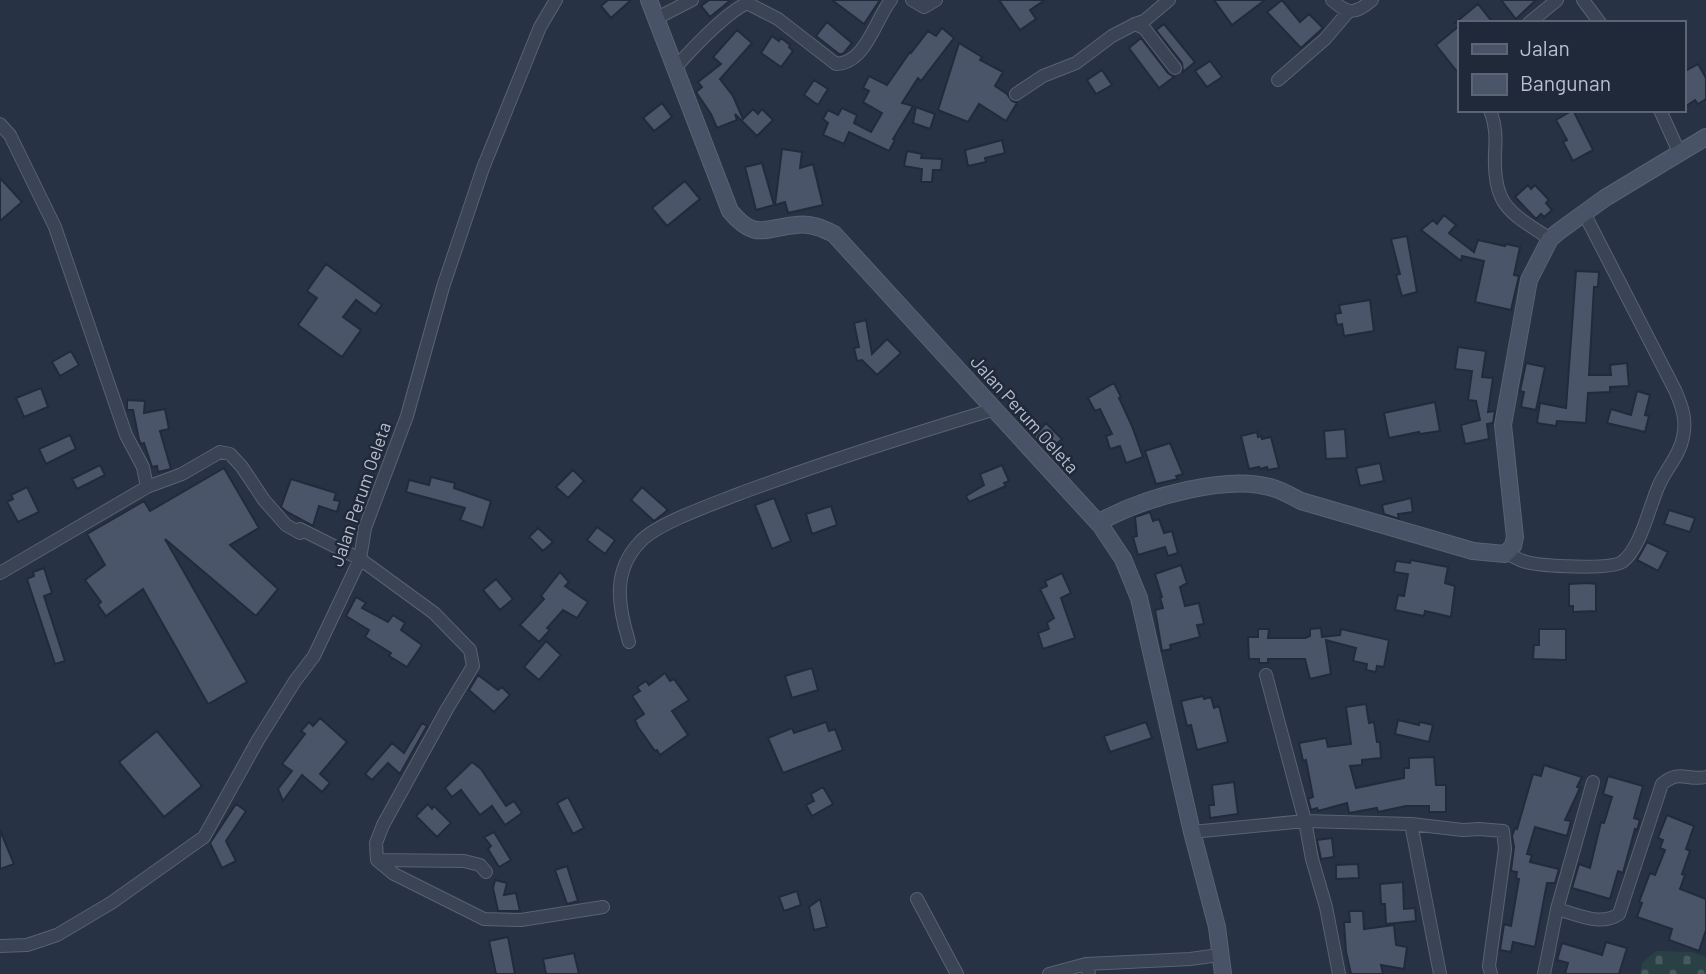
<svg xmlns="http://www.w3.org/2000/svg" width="1706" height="974" font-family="Barlow,sans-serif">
  <defs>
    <pattern id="cemetery-stones" width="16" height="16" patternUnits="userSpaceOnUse" patternTransform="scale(1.75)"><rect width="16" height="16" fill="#294045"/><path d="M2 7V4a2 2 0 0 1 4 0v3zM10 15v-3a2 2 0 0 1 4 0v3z" fill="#465a5f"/></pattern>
  </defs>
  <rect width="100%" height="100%" fill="#273244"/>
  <path fill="url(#cemetery-stones)" d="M1656,951L1692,952L1706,957V974H1640L1642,963Z"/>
  <path fill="#4b556a" stroke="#222b3b" stroke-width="2" d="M608,0H631L611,18L601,6Z
    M709,0H731L710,17L701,6Z
    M832,0H880L864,24Z
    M999,0H1045L1030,10L1036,19L1020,30Z
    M1214,0H1265L1232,25Z
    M1282,0L1300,22L1309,14L1323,28L1301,48L1267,12Z
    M1501,0H1536L1516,19Z
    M1478,4L1493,23H1455Z
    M827,22L852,43L843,54H839L816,36Z
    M1164,24L1195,62L1183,72L1182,63L1156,30Z
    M1459,26V74L1436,45Z
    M942,28L954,38L921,81L918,78L902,103L913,106L893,139L895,140L889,151L849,132L844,144L823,135L828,123L823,119L828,110L838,115L842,108L857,115L854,123L871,132L882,113L863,102L869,91L863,88L869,76L887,85L910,52L911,53L928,31L936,36Z
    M737,30L752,43L720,79L733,96L743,119L753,109L758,114L762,109L773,120L757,136L735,114L737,120L717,128L711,114L696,92L702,87L698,82L721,64L713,57Z
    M772,36L779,41L781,38L790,45L789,47L793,51L781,67L761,53Z
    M1141,38L1168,73L1174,77L1159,88L1129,48Z
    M959,43L982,57L980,60L1003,72L995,86L1007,94L1012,101L1017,103L1006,121L979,104L968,122L938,110Z
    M1210,61L1222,77L1207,87L1195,71Z
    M1698,64L1706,78V99L1698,104L1695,100L1683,108V72Z
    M1102,70L1112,85L1096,94L1087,80Z
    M814,80L828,89L818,105L804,95Z
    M662,103L672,117L654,131L643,118Z
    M916,107L935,114L930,129L913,123Z
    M1573,110L1593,150L1573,161L1563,142L1567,140L1556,120Z
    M1002,140L1005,153L985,158L986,162L968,166L965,150Z
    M782,149L802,152L800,168L813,164L823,205L788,213L785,202L775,205Z
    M907,151L922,154L921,158L942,159L941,170H933L932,182H921L922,169L904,166Z
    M762,163L774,205L756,210L745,167Z
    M0,178L22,202L0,221Z
    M685,181L700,199L667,226L652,208Z
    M1528,185L1531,189L1535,185L1549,200L1546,203L1552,210L1544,217L1541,214L1536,219L1515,197Z
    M1444,215L1456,225L1449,233L1474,252L1478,240L1505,246L1506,244L1520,247L1514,275L1519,276L1511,310L1475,302L1484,261L1462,256L1461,261L1421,230L1433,220L1437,224Z
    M1407,236L1417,292L1402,296L1396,275L1400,274L1391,239Z
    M326,264L382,305L375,314L356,300L343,317L361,330L342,357L298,325L317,298L307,291Z
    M1576,271L1599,272L1598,287H1594L1589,375H1611L1610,365L1627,363L1629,386L1610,387V392L1588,393L1586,423L1557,421L1556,426L1537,423L1540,403L1566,408Z
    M1370,300L1374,331L1344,336L1342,324L1337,325L1335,314L1341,313L1339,305Z
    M866,320L872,354L887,339L901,353L877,375L862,360L857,361L854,348L859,347L854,323Z
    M1458,347L1486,351L1482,377L1493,378L1488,412L1495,411L1493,423L1487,424L1489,439L1465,444L1461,425L1480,420L1476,401L1468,400L1472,371L1455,369Z
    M71,351L79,365L60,376L52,362Z
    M1526,363L1545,367L1536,410L1521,407L1524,392L1520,391Z
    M1114,383L1121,397L1119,398L1132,426L1143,457L1126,463L1120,446L1110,449L1106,436L1112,434L1100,409L1095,411L1088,398Z
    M41,388L48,407L24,417L16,398Z
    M1637,391L1650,395L1645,415L1649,416L1645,432L1607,423L1611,409L1631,415Z
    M127,400L145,401L144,413L165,409L169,429L160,431L171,469L158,472L157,466L152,467L144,443L141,444L139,440L133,410H127Z
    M1435,402L1440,431L1420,434L1419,432L1389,438L1384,413Z
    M1046,423L1062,439L1053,447L1047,440L1042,445L1034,437Z
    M1345,429L1347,458L1326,459L1324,431Z
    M1257,432L1258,437L1262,436V439L1271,437L1279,468L1268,470L1267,467L1260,469L1259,467L1249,469L1241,436Z
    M70,435L76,449L46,464L39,449Z
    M1170,443L1183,474L1176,476L1178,479L1156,484L1145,451Z
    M1380,463L1384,481L1360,486L1356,468Z
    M100,465L105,475L77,489L72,479Z
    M1002,465L1009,481L1004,483L1006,486L969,502L966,496L984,485L980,474Z
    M224,468L259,528L230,545L278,589L256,616L165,539L247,682L208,704L143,589L106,616L98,605L101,602L85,580L105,565L87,534L144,501L150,511Z
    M573,470L584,481L568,498L556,487Z
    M431,477L455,483L454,488L491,501L483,528L460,520L465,508L406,492L409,480L429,485Z
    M291,479L336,493L334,500L340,501L337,512L319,506L313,526L287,512L281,507Z
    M27,487L39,512L18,522L7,502L13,499L11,495Z
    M642,487L668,510L654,521L631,500Z
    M774,498L791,541L772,549L755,505Z
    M1411,498L1413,512L1398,514L1399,519L1384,514L1382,505Z
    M831,506L837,525L812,534L806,514Z
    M1669,510L1695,518L1690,532L1664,524Z
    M1150,512L1153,521L1159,519L1164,533L1172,531L1178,553L1168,556L1165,547L1138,555L1133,537L1137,536L1135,517Z
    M597,527L615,540L605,554L587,540Z
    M538,528L553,542L543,551L529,537Z
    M1647,542L1668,552L1658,571L1637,560Z
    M1411,560L1448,567L1445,583L1455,586L1451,617L1425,611L1424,616L1395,610L1398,595L1404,596L1408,574L1394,572L1396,561L1410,563Z
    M1181,565L1187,583L1180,587L1185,606L1199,603L1204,624L1197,625L1200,637L1170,645L1171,649L1162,651L1155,610L1163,608L1160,598L1162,597L1155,574Z
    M44,568L52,593L44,596L65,661L55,664L27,579L34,576L33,572Z
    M560,572L569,582L565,586L588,602L577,618L563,610L547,628L550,630L539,642L520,625L544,599L541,596Z
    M1062,573L1071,593L1061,598L1075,638L1043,649L1038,633L1049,629L1047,623L1054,618L1040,589L1047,586L1045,581Z
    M496,579L513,599L500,610L483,590Z
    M1588,583L1596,584V611L1573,612V606H1569V584Z
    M356,597L366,603L362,608L388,622L393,615L405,623L401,630L422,645L407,667L389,656L391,653L365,637L369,630L346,616Z
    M1321,628L1322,637L1340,635L1341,629L1389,640L1384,667L1377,666L1376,672L1366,670L1367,664L1353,661L1356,648L1326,640L1331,674L1310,679L1305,659H1268V663H1259V659H1249L1248,637H1258V629H1269L1268,638H1305L1310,636V629Z
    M1539,629H1566V660L1533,659L1534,645H1539Z
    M546,641L561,655L539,680L524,667Z
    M812,668L818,690L792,698L785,676Z
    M665,673L670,681L674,679L689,700L672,711L688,735L660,755L657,750L655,751L638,727L635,720L644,714L632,696L640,691L637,687L646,681L649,685Z
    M478,675L498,690L502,687L510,695L494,712L469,690Z
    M1203,696L1204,699L1211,697L1214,708L1219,706L1228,742L1197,750L1191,725L1187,726L1181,701Z
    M1366,704L1369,723L1374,722L1377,742H1380L1381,758L1362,760V765L1350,766L1356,788L1404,778V768H1409V758L1434,757L1436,785H1446V812H1429V806H1406L1378,812L1377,808L1349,813L1347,803L1318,811L1317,808L1311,810L1308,799L1313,797L1306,760L1303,761L1299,743L1326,738L1328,747L1351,744L1346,707Z
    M320,718L347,742L320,774L330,783L322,792L302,775L283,801L278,789L292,771L282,764L305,734L301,731L309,722L313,726Z
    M1398,720L1419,725L1420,722L1433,725L1429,742L1395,734Z
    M826,722L829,731L835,729L843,750L783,773L768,738L792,728L794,733Z
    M1146,722L1152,738L1110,752L1104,736Z
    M422,723L427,726L400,774L388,763L372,780L365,774L392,743L404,753Z
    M157,731L202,786L164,817L119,762Z
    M472,762L481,769L506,806L514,801L522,813L505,825L492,806L480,815L461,790L452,797L445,788Z
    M1544,765L1582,777L1577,787L1580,788L1565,820L1571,821L1567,836L1535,827L1527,854L1532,855L1530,862L1559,869L1555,883H1547L1535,947L1513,942L1511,952L1500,950L1504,924L1511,926L1519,879L1516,878L1517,872L1511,871L1514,847L1512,836L1515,828L1517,829L1533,774L1541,776Z
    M1608,776L1643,786L1634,818L1640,820L1637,830L1635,829L1623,873L1618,871L1610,899L1572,888L1579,864L1590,868L1601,822L1604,823L1612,797L1603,794Z
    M1234,782L1238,814L1210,818L1209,805H1214L1212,785Z
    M823,787L833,804L812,816L806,805L814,801L811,794Z
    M568,797L584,828L573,834L557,803Z
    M236,804L246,811L226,841L236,861L222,868L210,843Z
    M428,804L432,809L434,806L451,823L437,837L416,816Z
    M1667,815L1694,826L1686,849L1690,851L1682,874L1685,875L1680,889L1706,899V930L1699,951L1669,940L1672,929L1637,917L1642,903L1639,902L1650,873L1655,875L1665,850L1660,848L1663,840L1658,838Z
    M0,830L14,864L0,869Z
    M494,832L511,860L499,867L488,849L491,846L484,837Z
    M1332,838L1334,857L1321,859L1317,840Z
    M1358,864L1359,878L1336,879V865Z
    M567,866L578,901L567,904L555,870Z
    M495,880L507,883L504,895L516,893L520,911H498L493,888Z
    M1403,882L1404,909L1415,908L1416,921L1386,924L1385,904H1381L1380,884Z
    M797,891L801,905L784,911L779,897Z
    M820,899L827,927L814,930L809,907Z
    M1349,911H1363L1364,929L1394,925L1396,945L1407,947L1404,969L1381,965L1383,974H1351L1346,952L1344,922H1350Z
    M508,937L515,974H496L489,941Z
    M1606,942L1627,948L1619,974H1565L1568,963L1557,960L1562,943L1602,955Z
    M574,953L579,974H546L543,959Z"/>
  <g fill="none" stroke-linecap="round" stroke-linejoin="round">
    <defs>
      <path id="street" d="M912,0L924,7L936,0
        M1332,0C1348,15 1356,14 1372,0
        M1583,0L1600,23
        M657,18L692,0
        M1529,23L1557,0
        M1135,24L1144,21L1169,0
        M674,69C691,50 725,14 747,3L778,19L836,64C866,63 875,20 891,0
        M1278,80L1325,39L1348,12
        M1016,94L1043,76L1076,63L1112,36L1135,24L1144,28L1175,68
        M1490,110C1496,125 1496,138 1495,153C1493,207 1510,212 1550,239
        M1660,110L1679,152
        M0,124L10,135L55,227L126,435L143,467L147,487
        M1506,553C1513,556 1519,560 1526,562C1541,566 1610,570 1622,562C1641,548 1649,507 1659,485C1666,469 1680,455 1683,437C1687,420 1682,406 1675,390L1584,213
        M0,573L147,487L182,474L220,452L230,454L242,467L264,500L286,525L300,533V529L360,559L434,613L470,650L473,666L447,709L383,825L376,843L377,860
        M629,642C618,606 612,571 640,542C657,523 716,503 741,493C825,462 909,435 995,409
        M1266,675L1305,821L1312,859L1326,907L1339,974
        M1411,824L1440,974
        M1192,832L1305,821L1411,824L1463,830L1479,829L1503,831L1505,849L1489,966L1491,974
        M486,872L480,865L464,861L377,860L394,874L484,919L521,920L603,907
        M917,899L957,974
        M1557,909C1577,914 1600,927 1619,914L1662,784C1679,769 1687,781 1706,777
        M0,946L27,945L57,935L111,903L204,837L258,740L295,681L314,656L360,559L365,528L407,416L443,287L483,168L540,27L556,0
        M1049,974L1086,964
        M1089,974L1086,964L1190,959L1219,955
        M1544,974L1557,909L1593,782"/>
      <path id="secondary" d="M649,0L730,211C755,241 764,228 796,225C810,223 822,228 834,234L1101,526L1123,559L1139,598L1192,832L1217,927L1223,974
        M1101,526L1103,520C1145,498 1230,472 1276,489C1285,492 1293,497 1301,501L1473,551L1505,554L1513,546L1515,537L1503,425L1529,280L1550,239L1558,232L1605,198L1706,137"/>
    </defs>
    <use href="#street" stroke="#5a6271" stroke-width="14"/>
    <use href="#secondary" stroke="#5a6271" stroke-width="18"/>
    <use href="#street" stroke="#3b4454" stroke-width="12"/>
    <use href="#secondary" stroke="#495367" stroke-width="16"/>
  </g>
  <g text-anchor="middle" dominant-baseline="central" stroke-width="5" stroke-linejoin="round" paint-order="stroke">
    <g font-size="18" fill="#b9bfcd" stroke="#202939">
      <text transform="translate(1025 414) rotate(48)">Jalan Perum Oeleta</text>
      <text transform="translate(360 494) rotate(-71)">Jalan Perum Oeleta</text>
    </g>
  </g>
  <rect x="1458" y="21" width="228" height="91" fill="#202939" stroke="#5d6574" stroke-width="2"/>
  <rect x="1472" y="44" width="35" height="10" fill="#495367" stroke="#5d6574" stroke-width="2"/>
  <text x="1520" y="56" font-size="21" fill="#b9bfcd">Jalan</text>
  <rect x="1472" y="74" width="35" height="21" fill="#4b556a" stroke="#5d6574" stroke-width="2"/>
  <text x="1520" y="91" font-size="21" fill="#b9bfcd">Bangunan</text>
</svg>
